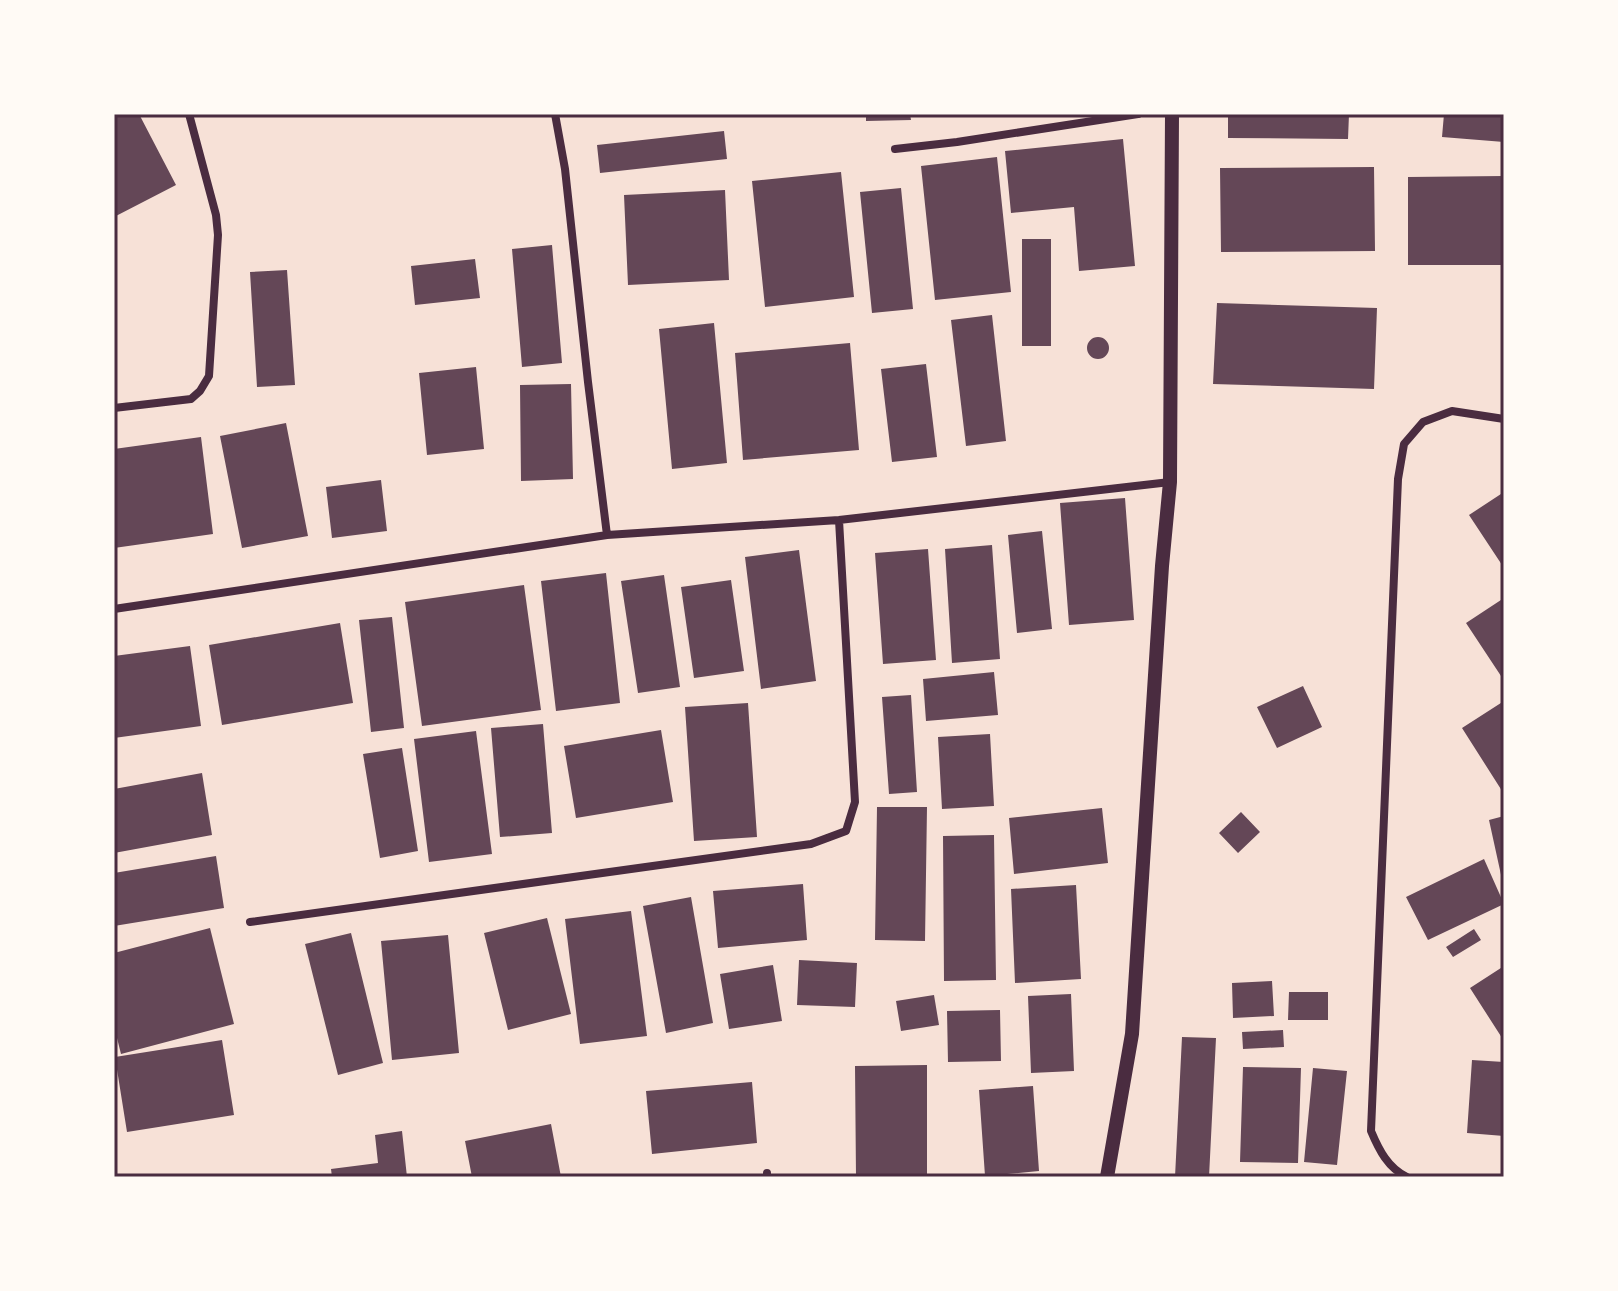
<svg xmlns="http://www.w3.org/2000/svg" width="1618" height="1291" font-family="'Exo 2',sans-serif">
  <rect width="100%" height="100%" fill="#f7e1d7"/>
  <path fill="#644757" d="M114,114H139L176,185L114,217Z
    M866,114H910L911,120L866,121Z
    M1228,114H1349L1348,139L1228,138Z
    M1444,114H1504V142L1442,137Z
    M724,131L727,159L600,173L597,145Z
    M1123,139L1135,266L1079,271L1074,207L1011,213L1005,151Z
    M997,157L1011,292L935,300L921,166Z
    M1374,167L1375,251L1221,252L1220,168Z
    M841,172L854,297L765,307L752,181Z
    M1504,176V265H1408V177Z
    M901,188L913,309L872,313L860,192Z
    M725,190L729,280L628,285L624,195Z
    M1022,239H1051V346H1022Z
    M552,245L562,363L522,367L512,249Z
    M475,259L480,298L415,305L411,266Z
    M287,270L295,385L257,387L250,272Z
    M1217,303L1377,308L1374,389L1213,384Z
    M992,315L1006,441L966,446L951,320Z
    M714,323L727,463L672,469L659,329Z
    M1087 348a11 11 0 1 1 22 0a11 11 0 1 1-22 0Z
    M850,343L859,450L743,460L735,353Z
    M926,364L937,457L892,462L881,369Z
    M476,367L484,449L427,455L419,373Z
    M571,384L573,479L521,481L520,385Z
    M286,423L308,536L242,548L220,436Z
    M201,437L213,534L114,548V449Z
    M381,480L387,531L332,538L326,487Z
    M1504,492V568L1469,515Z
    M1125,498L1134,620L1069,625L1060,503Z
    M1042,531L1052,629L1017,633L1008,535Z
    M992,545L1000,659L952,663L945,549Z
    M928,549L936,660L883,664L875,553Z
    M799,550L816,681L761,689L745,557Z
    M606,573L620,703L556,711L541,581Z
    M664,575L680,687L638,693L621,581Z
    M731,580L744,671L694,678L681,587Z
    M524,585L541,710L422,726L405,602Z
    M1504,598V674L1501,676L1466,623Z
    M392,617L404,728L371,732L359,620Z
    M340,623L353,703L222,725L209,645Z
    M190,646L201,726L114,738V656Z
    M994,672L998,715L926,721L923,679Z
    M1303,686L1322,727L1277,748L1257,707Z
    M911,695L917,792L889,794L882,697Z
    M1504,701V794L1462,728Z
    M748,703L757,837L694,841L685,707Z
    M543,724L552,833L500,837L491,728Z
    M661,730L673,802L576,818L564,746Z
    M476,731L492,854L429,862L414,739Z
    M990,734L994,806L942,809L938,737Z
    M402,748L418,851L380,858L363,754Z
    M202,773L212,835L114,853V789Z
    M877,807H927L925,941L875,940Z
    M1102,808L1108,863L1014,874L1009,818Z
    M1241,812L1260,832L1238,853L1219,833Z
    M1504,816V884H1503L1489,820Z
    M994,835L996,980L944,981L943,836Z
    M216,856L224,908L114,926V873Z
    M1484,859L1504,904L1428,940L1406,897Z
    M803,884L807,940L718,948L713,891Z
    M1076,885L1081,979L1015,983L1011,889Z
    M691,897L713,1023L666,1033L643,906Z
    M631,911L647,1036L580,1044L565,919Z
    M547,918L571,1014L508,1030L484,933Z
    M210,928L234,1024L121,1054L114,1026V953Z
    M1474,929L1481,940L1453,957L1446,947Z
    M351,933L383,1063L338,1075L305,944Z
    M448,935L459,1053L392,1060L381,941Z
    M799,960L857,963L855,1007L797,1005Z
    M773,965L782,1021L729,1029L720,974Z
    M1504,966V1041L1470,988Z
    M1272,981L1274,1016L1233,1018L1232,983Z
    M1289,992H1328V1020H1288Z
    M1071,994L1074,1071L1031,1073L1028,996Z
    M934,995L939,1025L901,1031L896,1001Z
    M1000,1010L1001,1061L948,1062L947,1011Z
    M1283,1030L1284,1047L1243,1049L1242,1032Z
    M1182,1037L1216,1038L1209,1177H1175Z
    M222,1040L234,1115L127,1132L115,1057Z
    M1472,1060L1504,1062V1136L1467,1133Z
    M927,1065V1177H856L855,1066Z
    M1243,1067L1301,1068L1298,1163L1240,1162Z
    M1313,1068L1347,1071L1337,1165L1304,1162Z
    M752,1082L757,1143L652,1154L646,1091Z
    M1033,1086L1039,1171L985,1176L979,1090Z
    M551,1124L561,1177H472L465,1141Z
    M402,1131L407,1177H332L331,1169L378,1163L375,1135Z"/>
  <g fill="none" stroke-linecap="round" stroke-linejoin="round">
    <path stroke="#4a2c40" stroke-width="8" d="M555,114L565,169L588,382L607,535
      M895,149L957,142L1138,114
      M114,408L191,399L200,391L209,376L218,235L216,215L189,114
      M114,609L607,535L839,520L1170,482
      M250,922L811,844L846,831L855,802L839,520
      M767,1173V1177
      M1407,1177C1388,1168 1379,1150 1371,1131L1398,479L1404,444L1423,422L1452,411L1504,419"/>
    <path stroke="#4a2c40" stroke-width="14" d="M1107,1177L1132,1034L1162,566L1170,482L1172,114"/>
  </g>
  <rect width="1618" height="1291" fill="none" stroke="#fffaf5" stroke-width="232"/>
  <rect x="116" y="116" width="1386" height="1059" fill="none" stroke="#4a2c40" stroke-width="3"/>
</svg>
